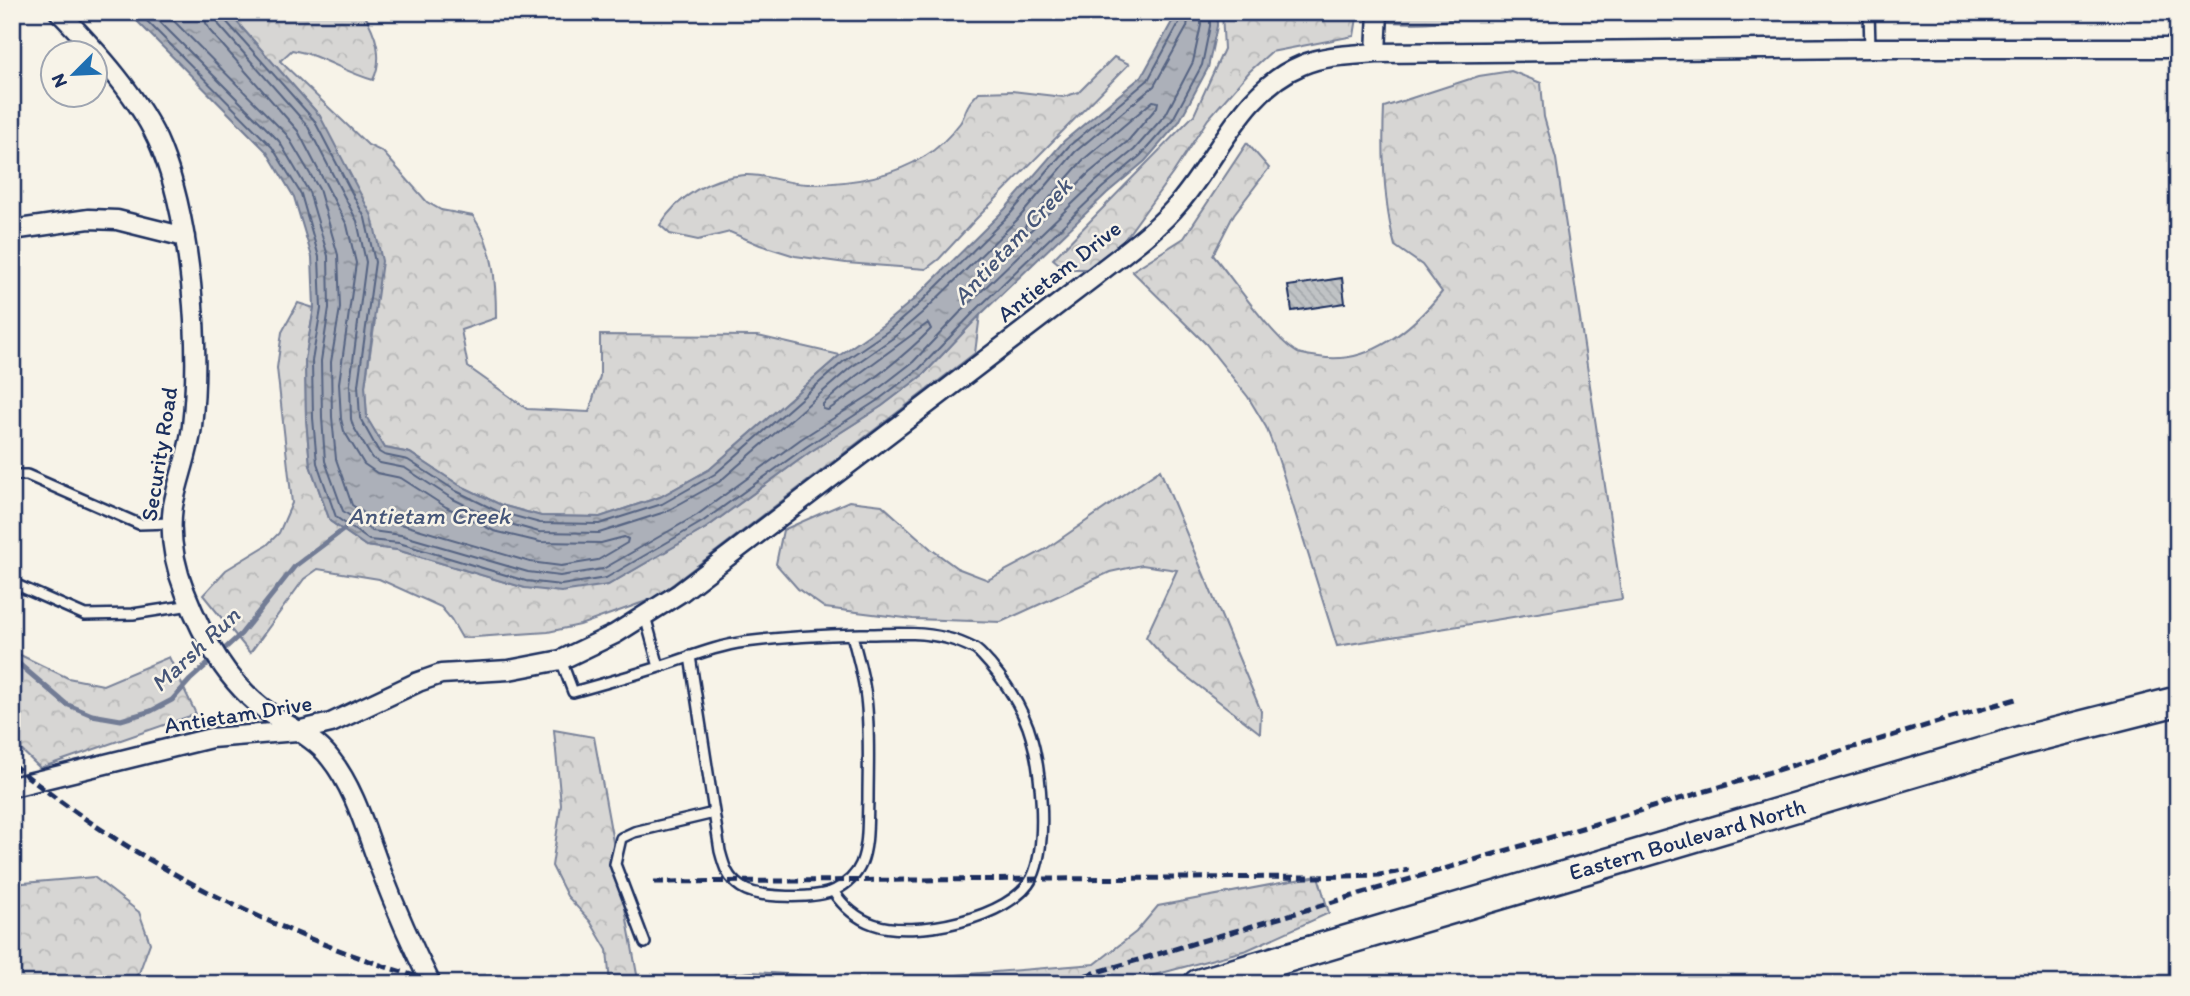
<svg xmlns="http://www.w3.org/2000/svg" width="2190" height="996" font-family="Itim,sans-serif">
  <defs>
    <pattern id="forest-crowns" width="20" height="18" patternUnits="userSpaceOnUse" patternTransform="scale(1.75)"><rect width="20" height="18" fill="#d7d6d4"/><path d="M2 6a3 3 0 1 1 6 0M12 15a3 3 0 1 1 6 0" fill="none" stroke="#b8b8b8"/></pattern>
    <pattern id="water-ripples" width="26" height="14" patternUnits="userSpaceOnUse" patternTransform="scale(1.75)"><rect width="26" height="14" fill="#acb0b9"/><path d="M2 4q2-2 4 0t4 0M15 11q2-2 4 0t4 0" fill="none" stroke="#8b909a"/></pattern>
    <pattern id="building-back-hatch" width="6" height="6" patternUnits="userSpaceOnUse" patternTransform="scale(1.75)"><rect width="6" height="6" fill="#c0c3c5"/><path d="M-1 5l2 2M0 0l6 6M5-1l2 2" fill="none" stroke="#a4a8ac"/></pattern>
  </defs>
  <rect width="100%" height="100%" fill="#f7f3e8"/>
  <filter id="ink" filterUnits="userSpaceOnUse"><feTurbulence type="fractalNoise" baseFrequency=".0143" numOctaves="2"/><feDisplacementMap in="SourceGraphic" scale="14" xChannelSelector="R" yChannelSelector="G"/><feConvolveMatrix kernelMatrix="1 2 1 2 8 2 1 2 1" color-interpolation-filters="sRGB"/></filter>
  <g filter="url(#ink)">
    <path fill="url(#forest-crowns)" stroke="#798299" stroke-width="2" d="M228,12H363C376,34 384,57 373,80C344,72 321,55 292,50L280,61L368,145L383,152L427,202L441,210L473,216C494,247 496,281 496,318L461,330L468,367L527,409L589,412L600,376V335L758,336L840,355L710,469L660,497L600,517L541,516L501,505L459,485L410,453L385,448L367,419L365,386L375,321L320,116Z
      M1222,12H1358L1354,36L1271,52L1250,71L1208,119L1173,173L1103,269H1065L1053,259L1194,115L1224,49Z
      M1391,12H1481C1450,23 1422,24 1390,22Z
      M1114,57L1129,64L976,219L939,259L926,269L846,263L795,256L760,245L730,232L698,240L670,234L660,225C678,196 711,177 745,175C765,174 787,184 808,184C848,184 890,178 925,156C939,148 950,136 960,123C964,118 965,110 969,104C971,100 976,96 979,92L1012,91L1063,97L1079,92Z
      M1511,71L1541,83L1544,117L1556,159L1622,599L1337,646L1278,458L1266,427L1248,397L1206,344L1132,271L1184,238L1247,143L1269,168L1234,214L1213,255C1232,278 1274,340 1298,353C1304,355 1313,356 1319,357C1369,366 1413,328 1442,292L1422,265L1395,246C1383,201 1382,153 1384,107L1479,76Z
      M298,303L314,308L305,360L306,418L310,465L330,521L366,546L397,550L525,588L608,585L706,528L810,452L882,406L924,374L980,315L975,353L655,598L580,625L548,632L462,638L451,619L441,607L379,579L318,569L304,579L250,653L203,595L226,570L267,545L279,533L292,503L277,368L282,332Z
      M1160,470L1261,711L1260,733L1169,663L1146,637L1177,570L1142,565L1110,572L1001,622L913,619L825,608L798,589L776,564L783,530L849,501L882,505L931,549L957,568L988,580L1046,549Z
      M12,651L68,678L103,685L169,657L196,714L40,768L12,741Z
      M554,730L594,737L638,980L652,982L752,972L819,976L879,984H610L607,950L590,921L567,896L552,866L561,805Z
      M1318,876L1329,913L1247,950L1121,984H889L918,978L1095,964L1136,932L1158,906Z
      M94,877L139,912L150,943L139,973L127,984H12V884Z"/>
    <path fill="url(#water-ripples)" stroke="#727c95" stroke-width="2" d="M128,12H228L320,116L372,216L382,261L365,386L367,418L385,448L410,453L459,485L501,505L541,516L600,517L660,497L710,469L840,355L883,325L913,300L1005,209L1064,141L1142,76L1173,20V12H1217V26L1208,68L1179,122L1145,161L1107,193L980,315L924,374L882,406L810,452L706,528L608,585L561,592L525,588L397,550L366,546L330,521L310,465L306,418L305,360L314,308L312,257L294,197L267,152Z"/>
    <g fill="none" stroke-linecap="round" stroke-linejoin="round">
      <path stroke="#556382" stroke-width="2" d="M138,12L272,147L301,194L319,257L321,309L312,361L313,418L317,463L336,517L369,540L399,543L526,581L561,585L606,578L702,522L806,447L878,400L919,369L976,310L1102,188L1140,156L1173,119L1202,65L1210,26V12
        M150,12L279,141L309,192L328,256L329,308L321,361L322,417L325,461L343,511L372,531L401,535L528,572L560,576L603,569L697,515L801,439L873,393L913,362L969,303L1095,182L1134,150L1166,114L1193,62L1201,25V12
        M165,12L287,135L319,189L338,255L340,308L331,362L332,417L336,459L352,505L376,521L404,525L530,562L561,566L598,560L627,543L628,539L624,537L601,543L540,542L494,531L446,507L401,478L377,473L364,464L344,431L341,419L339,383L356,263L347,225L298,131L211,32L206,23L204,12
        M215,12L219,25L307,125L357,221L366,262L350,384L351,419L353,426L372,458L380,463L405,468L451,498L496,520L539,532L599,533L665,512L719,482L850,368L893,338L923,312L1017,220L1075,152L1154,86L1187,27L1189,12
        M224,12L225,20L314,120L365,218L375,262L358,385L360,418L379,452L384,455L408,460L456,491L499,512L540,523L599,524L662,504L715,474L844,361L888,331L917,306L1010,214L1069,146L1148,80L1179,23L1180,12
        M1153,101L1158,102L1157,107L1127,142L1089,173L1030,231H1026L1025,226L1083,160Z
        M928,323L931,329C900,361 865,386 828,410L823,409V404L856,376Z"/>
      <path stroke="#727c95" stroke-width="5" d="M12,658L66,704L92,715L121,720L151,711L172,700L190,680L241,634L295,566L347,527"/>
    </g>
    <path fill="url(#building-back-hatch)" stroke="#1b2f5e" stroke-width="2" d="M1342,278L1345,303L1292,311L1288,286Z"/>
    <g fill="none" stroke-linecap="round" stroke-linejoin="round">
      <defs>
        <path id="service" d="M1869,12L1870,48
          M12,475H27L139,524L172,523
          M12,583L85,615L133,614L191,605
          M645,616L659,667
          M690,656L720,851C724,866 727,878 741,887C758,899 816,899 835,890C847,884 856,876 861,864C869,844 867,820 868,800C868,766 870,731 866,698C864,677 857,655 852,635
          M561,660L573,692C602,684 631,676 659,667C688,658 715,646 745,642C783,637 823,635 861,634C889,634 918,631 946,638C955,640 967,645 975,649C981,653 985,659 990,664C1005,682 1020,705 1028,727C1041,764 1049,842 1032,878C1012,918 913,939 873,924C856,918 843,906 833,891
          M645,943L615,864L621,838L634,832L714,813"/>
        <path id="minor" d="M59,12C95,49 142,100 161,148C191,223 201,345 192,426C189,453 178,479 173,506C169,535 174,564 185,592C203,638 227,683 268,712C288,726 315,738 330,758C355,789 366,831 380,868C395,907 412,946 431,984
          M1376,53L1378,12
          M12,230L89,219L117,220L185,237
          M12,787L211,738L297,731L331,723L418,682L441,674L509,670L561,660L615,634L680,593L1095,276C1124,253 1156,231 1180,202C1219,156 1243,89 1302,65C1325,55 1352,55 1376,53L1870,48H2178"/>
        <path id="primary" d="M1198,984L2020,741L2178,701"/>
      </defs>
      <use href="#service" stroke="#1b2f5e" stroke-width="14"/>
      <use href="#minor" stroke="#1b2f5e" stroke-width="23"/>
      <use href="#primary" stroke="#1b2f5e" stroke-width="33"/>
      <use href="#service" stroke="#f7f3e8" stroke-width="9"/>
      <use href="#minor" stroke="#f7f3e8" stroke-width="18"/>
      <use href="#primary" stroke="#f7f3e8" stroke-width="28"/>
      <path stroke="#1b2f5e" stroke-width="5" stroke-dasharray="10 5" stroke-linecap="butt" d="M12,764C138,867 286,939 441,984
        M654,882L1312,877L1379,875L1409,870
        M1057,984L2019,698"/>
    </g>
  </g>
  <g text-anchor="middle" dominant-baseline="central" stroke-width="5" stroke-linejoin="round" paint-order="stroke">
    <g font-size="23" fill="#1b2f5e" stroke="#f7f3e8">
      <text transform="translate(1059 271) rotate(-38)">Antietam Drive</text>
      <text transform="translate(159 454) rotate(-81)">Security Road</text>
      <text transform="translate(238 714) rotate(-9)">Antietam Drive</text>
      <text transform="translate(1687 839) rotate(-16)">Eastern Boulevard North</text>
    </g>
    <g font-size="24" font-style="italic" fill="#465679" stroke="#f7f3e8">
      <text transform="translate(1012 241) rotate(-47)">Antietam Creek</text>
      <text x="429" y="515">Antietam Creek</text>
      <text transform="translate(195 649) rotate(-43)">Marsh Run</text>
    </g>
  </g>
  <rect width="2190" height="996" fill="none" stroke="#f7f3e8" stroke-width="42"/>
  <rect x="21" y="21" width="2148" height="954" fill="none" stroke="#1b2f5e" stroke-width="2.5" filter="url(#ink)"/>
  <g transform="translate(74 74) rotate(246)"><circle r="33" fill="#f7f3e8" stroke="#9fa5b1" stroke-width="2"/>
  <path d="M0-5L12 26L0 18L-12 26Z" fill="#1f6fb2"/>
  <text y="-10" font-size="19" font-weight="bold" text-anchor="middle" fill="#1b2f5e">N</text>
  </g>
</svg>
